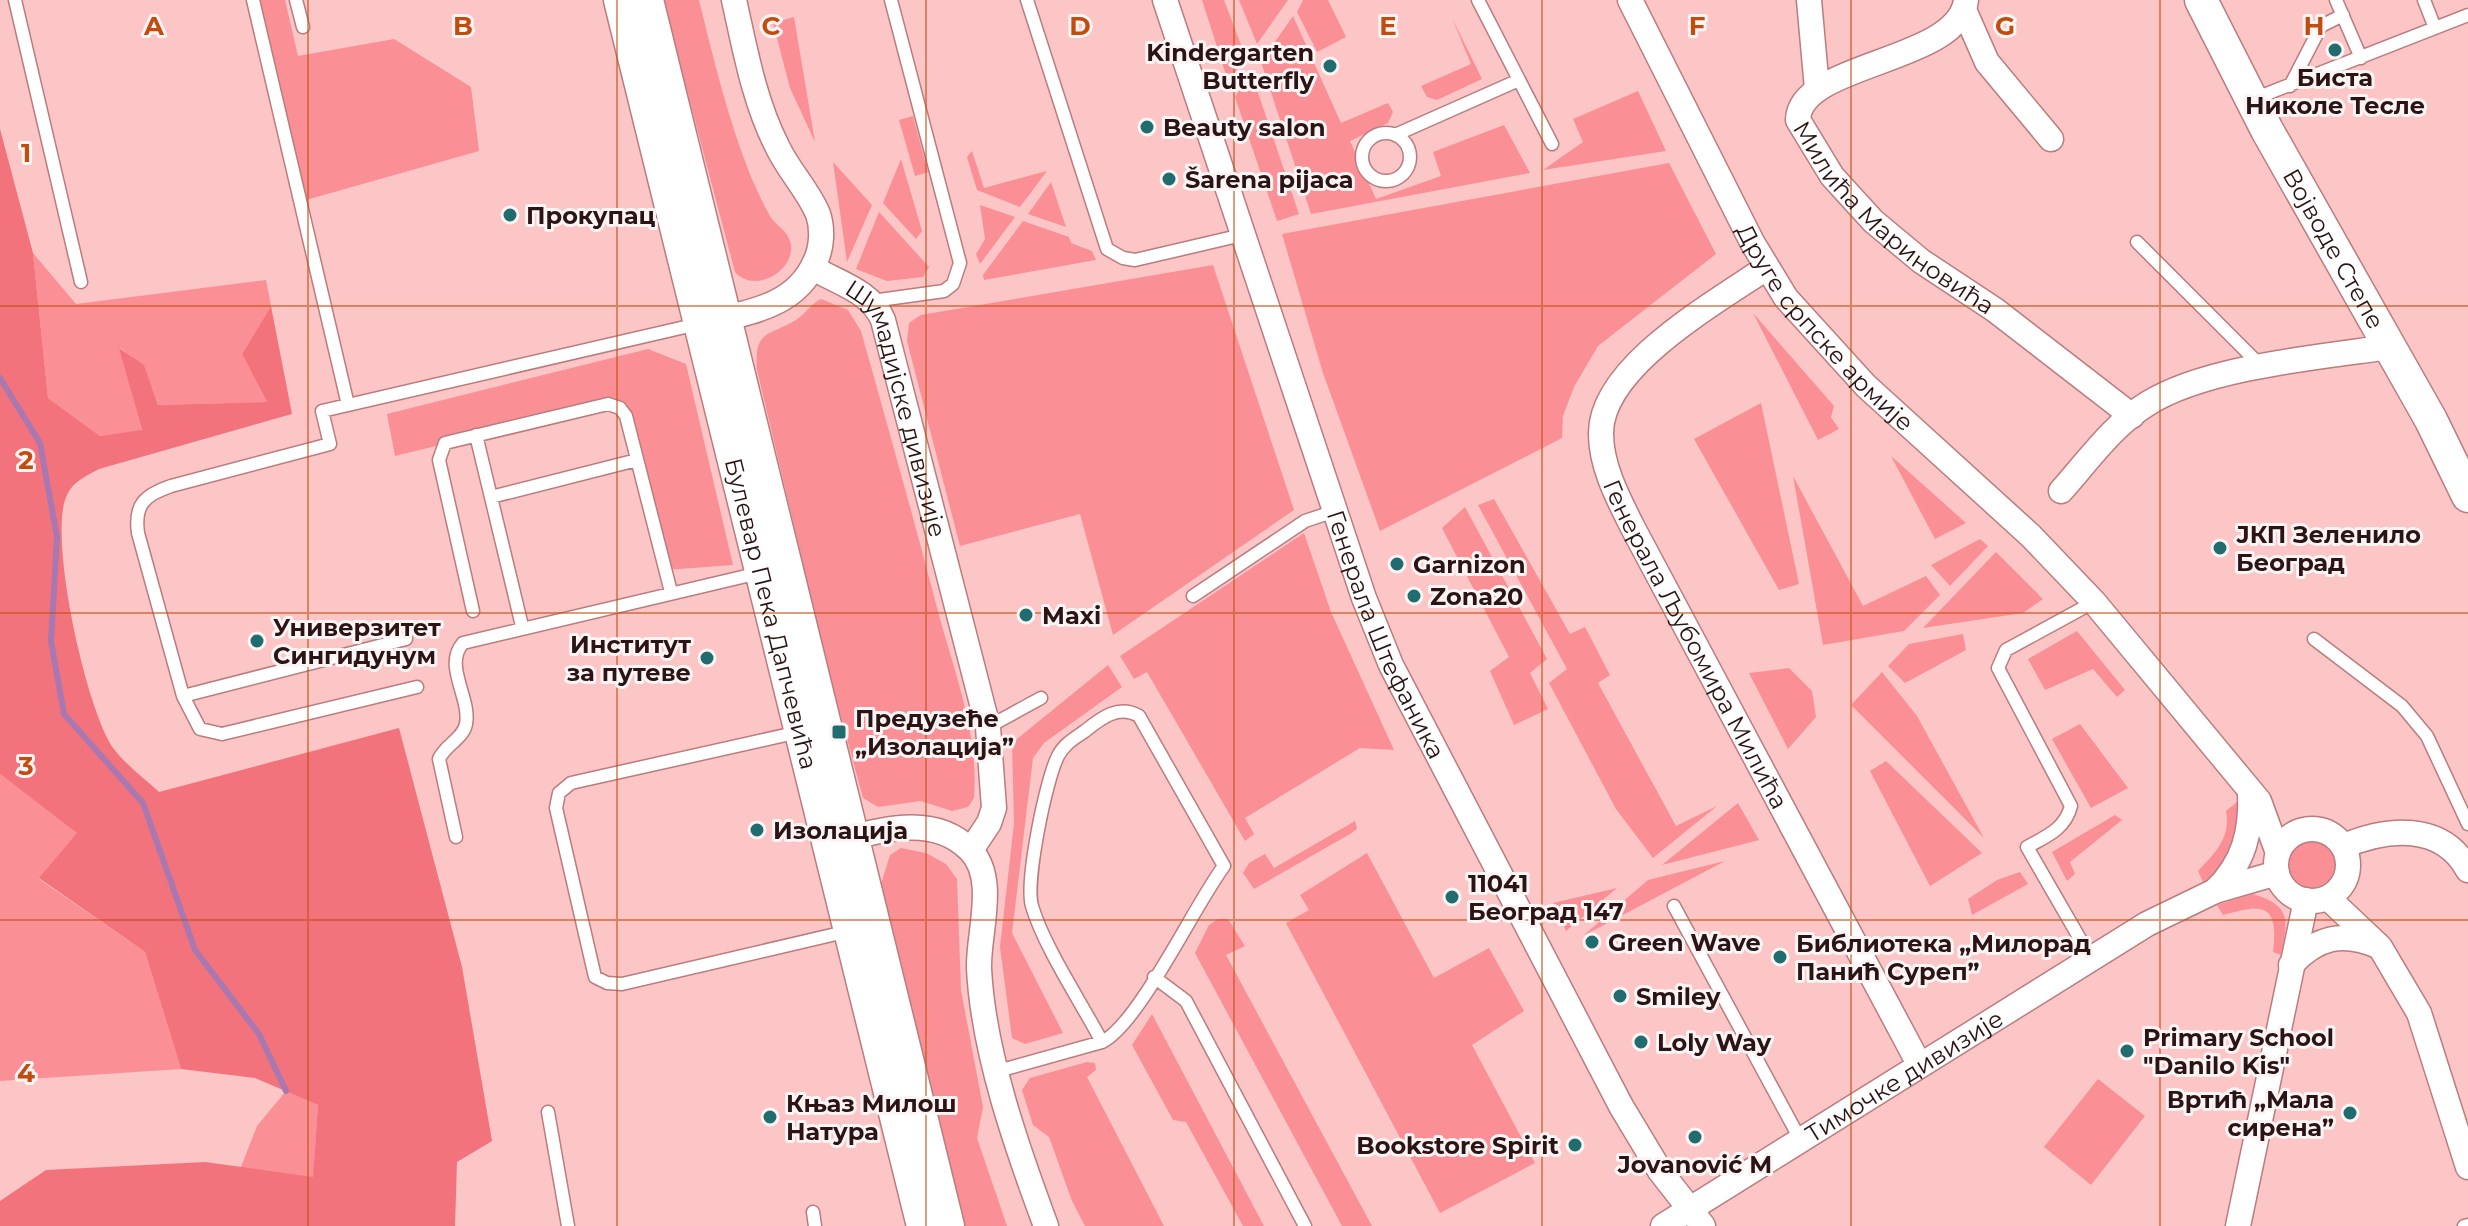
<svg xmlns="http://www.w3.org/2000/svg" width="2468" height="1226" font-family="Montserrat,sans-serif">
  <rect width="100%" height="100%" fill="#fcc5c6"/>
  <path fill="#fa9096" d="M253,0H285L298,56L394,39L471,87L479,151L299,202Z
    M663,0H699C714,61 728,119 751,177C757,190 763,204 770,216C776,226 789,231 791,245C794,272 754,294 735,272Z
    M1202,0H1224L1246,58L1228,81Z
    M1239,0H1288L1257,44Z
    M1303,0H1328L1346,37L1317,52L1297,12Z
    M1293,16L1341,123L1388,103L1393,112L1388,123L1350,141L1376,199L1441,176L1433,152L1504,125L1530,173L1311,214L1261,62Z
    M794,17L815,142L790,88L773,23Z
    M1452,18L1482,79L1437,100L1427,97L1421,86L1471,64Z
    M1251,72L1299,214L1277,221L1235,97Z
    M1638,91L1666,151L1543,170L1583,142L1573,119Z
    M913,116L928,172L915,176L899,120Z
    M972,151L984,188L1047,171L1020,207L977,190L967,157Z
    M901,159L922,231L916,239L883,203Z
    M833,162L872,205L847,262Z
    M1669,163L1716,254L1598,346L1574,387L1563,416L1562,438L1380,531L1323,373L1282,234Z
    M1051,182L1066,227L1028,214Z
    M980,205L1015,217L980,264L976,254L985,239Z
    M879,212L929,267L923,277L887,281L856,269Z
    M1023,221L1069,237L1071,243L1092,251L1096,260L984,280L983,275Z
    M33,253L76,304L266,280L271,306L242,354L267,402L158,405L144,366L120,348L142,431L100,436L48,398Z
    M1213,265L1294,510L1113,635L1080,514L960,546L907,341L909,323L921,315Z
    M821,299L848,310L861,331C888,427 915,523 940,619C956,676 979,738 974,798L968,807L952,811L921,801L878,807L863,798L827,665L757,370C754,329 768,337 796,320C805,314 811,304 821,299Z
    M1753,313L1834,406L1831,417L1839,429L1818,440Z
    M648,349L686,364L733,565L665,570L626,416L608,404L395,456L387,414Z
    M1761,403L1799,584L1779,590L1694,439Z
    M1891,456L1966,523L1935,539Z
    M1793,476L1863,606L1926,576L1940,595L1904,631L1823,645Z
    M1494,499L1570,634L1585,627L1610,675L1598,683L1676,826L1717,806L1653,858L1616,809L1549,683L1567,669L1478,505Z
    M1465,507L1547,659L1530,673L1548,709L1514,725L1490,671L1509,657L1442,528Z
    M1304,533L1331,612L1394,750L1360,748L1245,818L1254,834L1245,841L1147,672L1134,679L1120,656Z
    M1980,539L1988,546L1950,586L1931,565Z
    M1996,552L2043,599L2023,613L1923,628Z
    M2077,631L2125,690L2117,697L2093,669L2045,690L2028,659Z
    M1963,634L1966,650L1905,683L1888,666L1909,644Z
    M1108,665L1122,687L1044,743L1033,758L1012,933L1063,1033L1025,1044L1012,1038L1000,947L1014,823L1012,743Z
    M1789,668L1812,691L1816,717L1788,749L1749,673Z
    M1882,672L1917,716L1984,838L1851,705Z
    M2080,724L2128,788L2091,808L2052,739Z
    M1886,761L1982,853L1930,886L1870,771Z
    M0,774L78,833L39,879L145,952L181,1069L0,1081Z
    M2237,802L2241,828L2221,872L2204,884L2198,871C2215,853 2231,838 2226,811Z
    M1738,803L1759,840L1662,865Z
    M2115,815L2122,820L2070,862L2075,874L2067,881L2052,852Z
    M1355,821L1357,829L1350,834L1254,889L1243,873L1249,863L1265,854L1274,868Z
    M2285 864a27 27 0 1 1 54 0a27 27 0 1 1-54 0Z
    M901,848L926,853L946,864L957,879L961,990L983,1107L977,1138L1007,1226H965L881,884L890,855Z
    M1367,853L1434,978L1489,948L1524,1011L1472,1045L1535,1163L1440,1213L1286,923L1309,910L1300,895Z
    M1725,861L1583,936L1648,880Z
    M2020,872L2028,884L1972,915L1968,899L1997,880Z
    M1617,888L1566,931L1553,903Z
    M2253,894C2292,906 2288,920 2281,955L2273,952C2279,903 2263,904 2223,915L2217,905Z
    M1218,919H1228L1245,946L1226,955L1372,1226H1342L1195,953L1209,925Z
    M1152,1014L1264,1226H1243L1186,1122L1173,1120L1132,1045Z
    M1087,1062L1095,1063L1096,1070L1087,1077L1164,1226H1085L1072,1201L1049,1137L1033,1125L1022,1090L1030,1078Z
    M2098,1079L2145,1116L2091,1185L2044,1147Z
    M286,1091L318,1105L314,1166L317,1196L229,1182L241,1167L257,1126Z"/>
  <path fill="#f3737d" d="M0,129L33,253L48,398L100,436L142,430L119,348L144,365L158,405L267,402L242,354L271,306L292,414L99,469C87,476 73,481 67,495C47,535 87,713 114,749C126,765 144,778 159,792L399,728L462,967L492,1141L457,1162L455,1226H0V1201L46,1170L205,1162L313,1177L318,1105L255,1078L181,1069L145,952L39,878L77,833L0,774Z"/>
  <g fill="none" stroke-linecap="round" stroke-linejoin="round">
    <path stroke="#a978b0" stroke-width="6" d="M0,378L40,443L57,537L51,641L64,714L143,803L195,950L259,1034L286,1091"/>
    <defs>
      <path id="lane" d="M15,0L81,282
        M253,0L348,405
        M296,0L303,27
        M1027,0L1107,249L1123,258L1135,260L1242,235
        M1478,0L1552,144
        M2336,0L2361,58
        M2424,0L2435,28
        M2290,86L2321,26L2343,15
        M2251,100L2468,15
        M1362 157a24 24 0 1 1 48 0a24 24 0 1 1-48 0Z
        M1395,135L1519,80
        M2137,242L2262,367
        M872,301L944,291L953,284L960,263L891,0
        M476,435L522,626
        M491,497L637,460
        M1193,596L1305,521L1335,511
        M473,611L439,460L445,443L608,404L620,408L626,416L671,592
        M2314,639L2402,706L2427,736L2468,824
        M417,687L222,734L200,729L183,696L138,533C134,504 145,495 171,486L330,444L322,411L698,324
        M183,696L406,639
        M988,727L1041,698
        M799,732L571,783L559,793L556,808L595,977L607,983L622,984L849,931
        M456,837L439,759C445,745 463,739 466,724C471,698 443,665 463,643L759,573
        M1674,906L1800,1139
        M2091,958L2027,847C2047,836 2065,829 2071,806L1998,668L2006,650L2094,602
        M1154,977L1186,1001L1305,1226
        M998,1071L1102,1042C1139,1024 1195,904 1224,866L1139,716C1119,704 1101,718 1085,731C1075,738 1064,744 1058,756C1046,779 1025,882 1032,906C1044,947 1081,1002 1102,1042
        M548,1112L568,1226
        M813,1212L815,1226
        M2464,1226L2468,1225"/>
      <g id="street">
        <path id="s1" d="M1165,0L1364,598L1391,665L1621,1106L1660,1171L1703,1226"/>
        <path id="s2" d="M1630,0L1752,242L1786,298L1866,386L2031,536L2094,602L2259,801L2278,853"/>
        <path d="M1809,0L1817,89"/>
        <path id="s3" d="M1966,0C1959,63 1799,62 1798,120L1832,176L1873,221L1921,261L1995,310L2132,416"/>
        <path d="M1965,12L1987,62L2051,139"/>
        <path id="s4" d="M813,268C838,283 871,291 883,320L988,727L994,808L989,823L971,850"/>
        <path id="s5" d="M1766,268C1715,303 1600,367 1601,434C1601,467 1619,500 1633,528L1919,1064"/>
        <path d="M709,322C750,312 796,306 815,262C822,248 823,229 818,214C808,190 788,170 777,146C754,101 745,49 734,0"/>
        <path d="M2061,491C2087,462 2113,425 2147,404C2205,367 2320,357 2389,347"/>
        <circle cx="2312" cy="865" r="36"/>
        <path d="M838,841C881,830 934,813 970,850C998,878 978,933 979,968C983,1052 1017,1148 1046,1226"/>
        <path d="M2344,846C2387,828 2442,822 2468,870"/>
        <path d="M2215,891C2244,863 2252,831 2250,791"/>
        <path d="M2328,898L2380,947L2419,1013L2468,1167"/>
        <path d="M2291,965C2317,937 2342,931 2378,946"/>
        <path id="s6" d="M1663,1226L2147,924L2215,891L2277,873"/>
        <path d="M2238,1226L2306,900"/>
      </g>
      <g id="secondary">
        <path id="s7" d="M620,0L923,1226"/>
        <path d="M647,0L948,1226"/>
        <path id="s8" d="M2201,0L2267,130L2431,420L2468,496"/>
      </g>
    </defs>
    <use href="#lane" stroke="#ba7c7e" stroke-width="15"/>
    <use href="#street" stroke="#ba7c7e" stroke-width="27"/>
    <use href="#secondary" stroke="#ba7c7e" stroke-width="35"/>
    <use href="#lane" stroke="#fff" stroke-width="12"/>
    <use href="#street" stroke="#fff" stroke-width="24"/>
    <use href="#secondary" stroke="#fff" stroke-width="32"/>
  </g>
  <path fill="none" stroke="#c24b0e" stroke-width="2" stroke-opacity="0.55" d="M308,0V1226M617,0V1226M926,0V1226M1234,0V1226M1542,0V1226M1851,0V1226M2160,0V1226M0,306H2468M0,613H2468M0,920H2468"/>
  <g fill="#206c6e" stroke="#fbf4f4" stroke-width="3">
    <circle cx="2335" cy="50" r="8"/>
    <circle cx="1330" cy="66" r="8"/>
    <circle cx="1147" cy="127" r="8"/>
    <circle cx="1169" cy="179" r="8"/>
    <circle cx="510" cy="215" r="8"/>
    <circle cx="2220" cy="548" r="8"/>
    <circle cx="1397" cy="564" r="8"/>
    <circle cx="1414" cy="596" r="8"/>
    <circle cx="1026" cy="615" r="8"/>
    <circle cx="257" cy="641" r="8"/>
    <circle cx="707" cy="658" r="8"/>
    <rect x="831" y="724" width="16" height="16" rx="4"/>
    <circle cx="757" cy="830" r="8"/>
    <circle cx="1452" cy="897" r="8"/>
    <circle cx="1592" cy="942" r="8"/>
    <circle cx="1780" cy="957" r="8"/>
    <circle cx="1620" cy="996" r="8"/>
    <circle cx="1641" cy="1042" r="8"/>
    <circle cx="2127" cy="1051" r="8"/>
    <circle cx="2350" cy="1113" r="8"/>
    <circle cx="770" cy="1117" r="8"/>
    <circle cx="1695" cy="1137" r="8"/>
    <circle cx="1575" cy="1145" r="8"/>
  </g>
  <g text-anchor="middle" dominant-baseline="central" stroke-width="6" stroke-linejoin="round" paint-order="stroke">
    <g font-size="24" font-weight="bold" fill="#2c1415" stroke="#fbf4f4" text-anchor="start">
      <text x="1314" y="52" text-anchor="end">Kindergarten<tspan x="1314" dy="28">Butterfly</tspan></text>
      <text x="2335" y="77" text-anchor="middle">Биста<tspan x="2335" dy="28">Николе Тесле</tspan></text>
      <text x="1163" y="127">Beauty salon</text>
      <text x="1185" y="179">Šarena pijaca</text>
      <text x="526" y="215">Прокупац</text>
      <text x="2236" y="534">ЈКП Зеленило<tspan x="2236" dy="28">Београд</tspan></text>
      <text x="1413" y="564">Garnizon</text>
      <text x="1430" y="596">Zona20</text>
      <text x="1042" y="615">Maxi</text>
      <text x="273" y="627">Универзитет<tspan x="273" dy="28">Сингидунум</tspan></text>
      <text x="691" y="644" text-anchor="end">Институт<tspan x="691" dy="28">за путеве</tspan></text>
      <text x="855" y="718">Предузеће<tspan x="855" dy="28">„Изолација”</tspan></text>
      <text x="773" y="830">Изолација</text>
      <text x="1468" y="883">11041<tspan x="1468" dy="28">Београд 147</tspan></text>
      <text x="1608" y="942">Green Wave</text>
      <text x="1796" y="943">Библиотека „Милорад<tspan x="1796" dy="28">Панић Суреп”</tspan></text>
      <text x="1636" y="996">Smiley</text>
      <text x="2143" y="1037">Primary School<tspan x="2143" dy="28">"Danilo Kis"</tspan></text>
      <text x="1657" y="1042">Loly Way</text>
      <text x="2334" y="1099" text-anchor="end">Вртић „Мала<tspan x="2334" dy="28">сирена”</tspan></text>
      <text x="786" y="1103">Књаз Милош<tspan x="786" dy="28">Натура</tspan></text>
      <text x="1559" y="1145" text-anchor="end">Bookstore Spirit</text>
      <text x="1695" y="1164" text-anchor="middle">Jovanović M</text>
    </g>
    <g font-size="24" fill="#2c1415" stroke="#fbf4f4">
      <text stroke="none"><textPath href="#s3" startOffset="356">Милића Мариновића</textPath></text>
      <text stroke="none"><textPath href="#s8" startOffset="282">Војводе Степе</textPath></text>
      <text stroke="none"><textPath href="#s2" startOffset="384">Друге српске армије</textPath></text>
      <text stroke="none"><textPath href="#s4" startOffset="176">Шумадијске дивизије</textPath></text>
      <text stroke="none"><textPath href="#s7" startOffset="632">Булевар Пека Дапчевића</textPath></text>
      <text stroke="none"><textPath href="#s1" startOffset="672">Генерала Штефаника</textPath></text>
      <text stroke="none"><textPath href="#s5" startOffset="474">Генерала Љубомира Милића</textPath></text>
      <text stroke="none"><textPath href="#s6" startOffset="284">Тимочке дивизије</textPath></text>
    </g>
  </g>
  <g font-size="26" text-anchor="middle" font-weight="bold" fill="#c24b0e" stroke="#fbf4f4" stroke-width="6" stroke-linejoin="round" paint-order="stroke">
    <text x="154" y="35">A</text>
    <text x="463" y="35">B</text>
    <text x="771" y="35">C</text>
    <text x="1080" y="35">D</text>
    <text x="1388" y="35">E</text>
    <text x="1697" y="35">F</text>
    <text x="2005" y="35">G</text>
    <text x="2314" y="35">H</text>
    <text x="26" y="162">1</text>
    <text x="26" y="469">2</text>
    <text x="26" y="775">3</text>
    <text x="26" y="1082">4</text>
  </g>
</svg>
